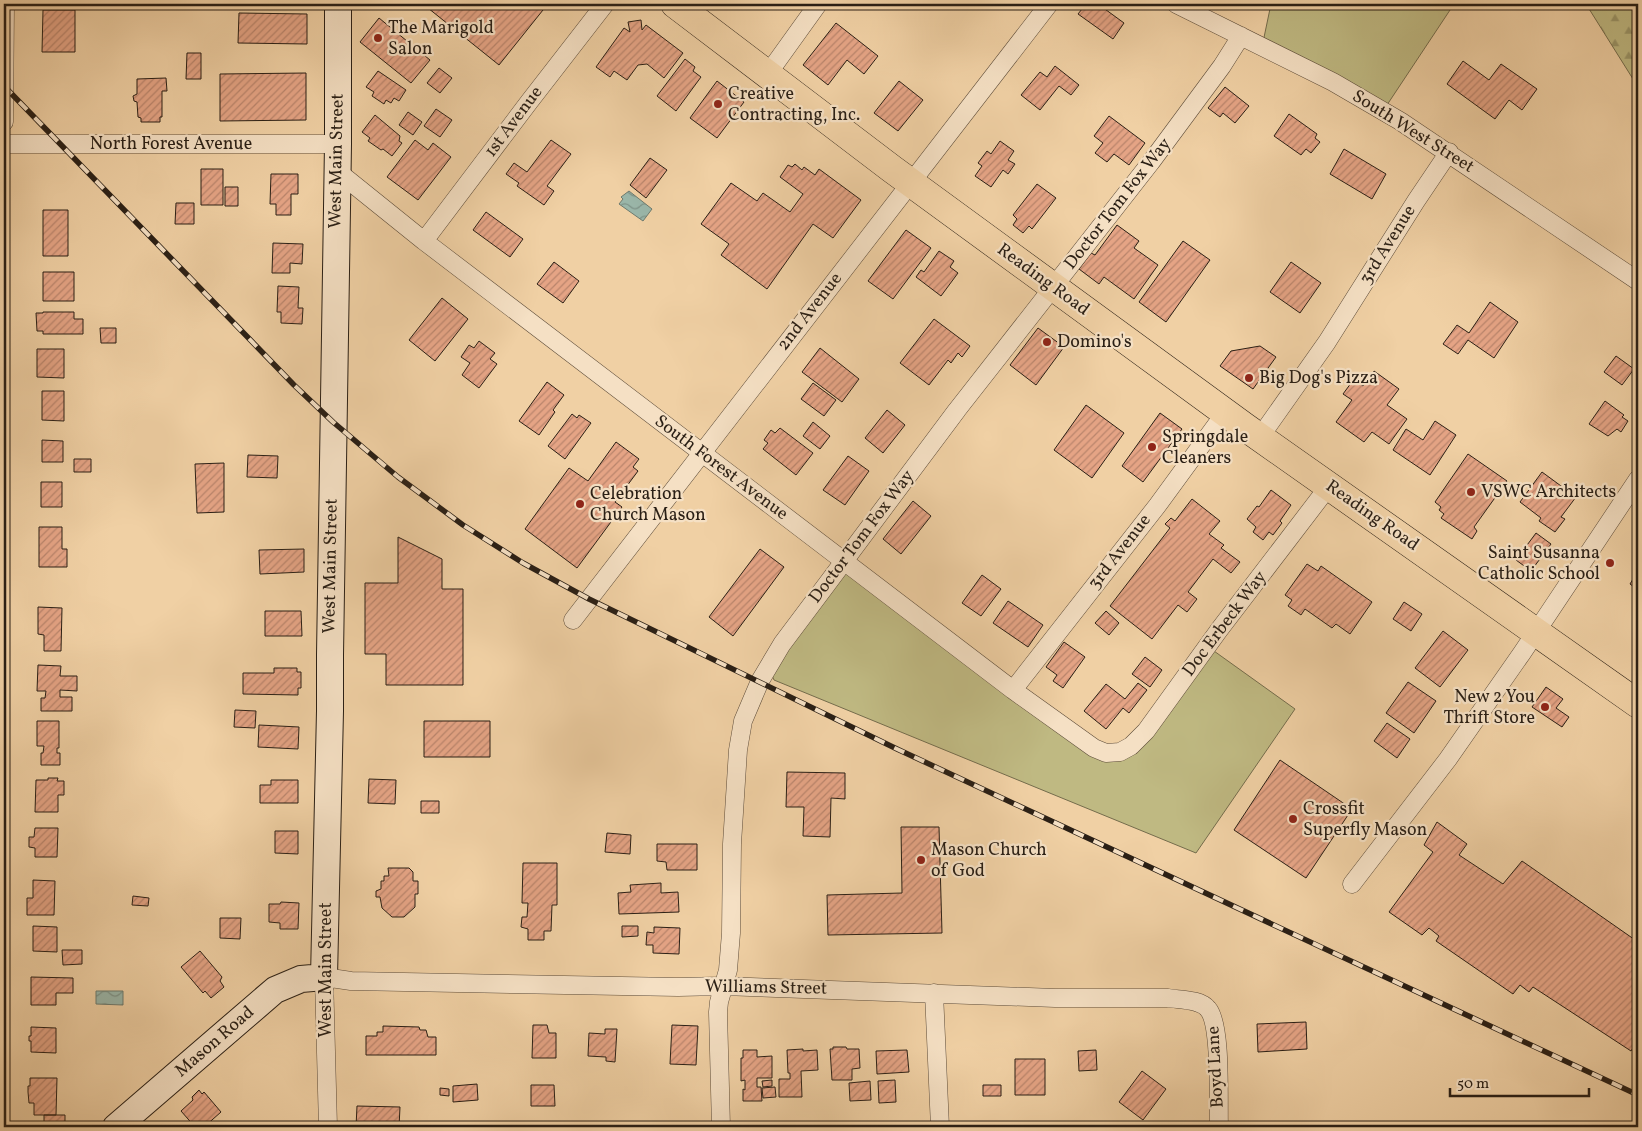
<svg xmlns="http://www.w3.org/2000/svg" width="1642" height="1131" font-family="Vollkorn,serif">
  <defs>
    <pattern id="forest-firs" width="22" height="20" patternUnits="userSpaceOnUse" patternTransform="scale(1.25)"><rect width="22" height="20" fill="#bfb982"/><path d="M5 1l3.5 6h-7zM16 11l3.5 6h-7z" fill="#9b9669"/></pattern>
    <pattern id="water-waves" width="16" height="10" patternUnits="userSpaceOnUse" patternTransform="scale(1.25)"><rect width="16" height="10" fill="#9ab6a9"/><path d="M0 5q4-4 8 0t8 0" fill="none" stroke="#7e9388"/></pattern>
    <pattern id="building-hatch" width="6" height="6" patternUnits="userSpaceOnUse" patternTransform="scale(1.25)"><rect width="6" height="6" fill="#e5a485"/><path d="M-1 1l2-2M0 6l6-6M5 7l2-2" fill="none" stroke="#ba856c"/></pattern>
  </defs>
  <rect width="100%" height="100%" fill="#f0d0a4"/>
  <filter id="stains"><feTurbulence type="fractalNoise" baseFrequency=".004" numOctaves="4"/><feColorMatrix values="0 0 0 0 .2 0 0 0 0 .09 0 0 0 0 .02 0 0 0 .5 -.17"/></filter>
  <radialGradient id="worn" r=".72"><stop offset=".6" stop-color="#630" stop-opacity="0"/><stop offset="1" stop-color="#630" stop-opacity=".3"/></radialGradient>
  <path fill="#bfb982" stroke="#746c4c" d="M1271,4H1454L1383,111L1262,47Z
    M844,562L1094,748L1120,752L1207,646L1295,709L1196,853L774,680L768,666Z"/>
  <path fill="url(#forest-firs)" stroke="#746c4c" d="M1586,4H1638V87Z"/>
  <path fill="url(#water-waves)" stroke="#6d7a6e" d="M629,191L652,209L643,221L619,204L623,199L621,197Z
    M96,991H123V1005L96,1004Z"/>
  <path fill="url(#building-hatch)" stroke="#2a1f15" d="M242,4H307V9L242,8Z
    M423,4H535L543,10L499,65Z
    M1086,4H1098L1124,23L1113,39L1078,14Z
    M43,10H75V52H42Z
    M239,13L307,14V44L238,43Z
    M379,18L430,60L411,83L360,42Z
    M641,20L642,30L646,25L683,53L664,78L647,64L638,65L627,80L614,71L610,77L596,67L624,28L630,32L628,22Z
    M836,23L878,56L864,74L847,60L828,85L803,65Z
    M187,53H201V79H186Z
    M685,59L695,67L693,71L701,77L676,111L657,96Z
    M1463,61L1489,80L1501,64L1537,89L1522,110L1509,100L1495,119L1447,84Z
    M1055,66L1079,85L1071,95L1059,86L1040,110L1021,95L1040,72L1047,77Z
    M439,68L452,78L440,93L427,83Z
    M378,71L406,90L399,101L394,98L391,103L386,100L384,104L372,96L374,92L366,87Z
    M306,73V120L220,121V74Z
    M166,78L167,91H162V117H160V122H141V118L138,117L137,102L134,101L133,96L137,94V79Z
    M717,81L744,102L717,138L690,118Z
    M899,81L923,100L898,131L874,113Z
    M1225,87L1249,106L1235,123L1223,113L1220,117L1208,108Z
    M436,109L452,120L440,137L424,126Z
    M408,112L422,122L413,135L399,125Z
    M1289,114L1317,134L1315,138L1320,142L1311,153L1306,149L1301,155L1274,136Z
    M375,115L400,136L399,141L402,143L392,156L383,149L381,150L368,141L370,138L362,132Z
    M1109,116L1145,143L1129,165L1114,154L1107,162L1095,153L1103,143L1094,136Z
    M415,140L428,150L433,143L451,157L418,200L387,177Z
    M551,140L571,154L547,186L554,191L544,205L517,186L519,183L506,174L514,163L527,172Z
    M1000,141L1014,151L1008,160L1015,164L1008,174L1003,170L991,187L975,176L982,166L978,163L987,151L991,154Z
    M1344,149L1386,174L1372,199L1330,174Z
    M650,158L667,170L646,198L630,185Z
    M795,164L802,170L804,167L815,175L819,169L861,200L833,238L813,224L767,289L721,255L729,244L701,224L731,183L757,201L763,193L790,212L803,194L780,177L788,165L792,167Z
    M201,169H223V205H201Z
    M271,174H298V194H291V215H276V204H270Z
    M1037,184L1056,198L1032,229L1029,226L1023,233L1013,225L1017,219L1013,215Z
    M225,187H238V206H225Z
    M176,203H194V224H175Z
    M43,210H68V256H43Z
    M486,212L523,239L510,257L473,230Z
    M1117,225L1139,241L1134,248L1158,265L1134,299L1104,277L1099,284L1079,269L1091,253L1095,255Z
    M906,230L931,248L893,299L868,281Z
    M1183,241L1210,260L1166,322L1139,302Z
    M273,243L303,244L302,264L290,263V273H272Z
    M939,251L954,261L950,267L958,273L941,296L916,277L921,270L924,272Z
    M554,262L579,281L563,303L537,284Z
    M1291,262L1321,283L1300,313L1270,292Z
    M43,272H74V301H43Z
    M278,286L299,287L298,308H303L302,324L281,323V312H277Z
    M442,298L468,319L435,361L409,340Z
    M1490,302L1518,322L1494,358L1468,340L1458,354L1443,344L1457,325L1469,333Z
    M43,312H74V319H83V334H43V331H37L36,313H43Z
    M934,319L970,346L962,357L958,353L951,363L948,360L929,385L900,363Z
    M100,328H116V343H101Z
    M1038,328L1064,347L1036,385L1010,365Z
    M479,341L495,353L490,359L497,364L479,388L462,375L470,363L461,357L469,345L474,348Z
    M1260,346L1276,357L1253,389L1220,366L1231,351Z
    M820,348L859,379L842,402L802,372Z
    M37,349H64V378L37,377Z
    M1616,356L1634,369L1622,385L1604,372Z
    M1374,371L1399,389L1387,405L1407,419L1389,444L1372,432L1364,442L1336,422L1352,400L1343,394L1354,379L1363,386Z
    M547,382L564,395L553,410L555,412L539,435L519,421Z
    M813,383L836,400L824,416L801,399Z
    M42,391H64V421L42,420Z
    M1605,401L1624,415L1622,417L1628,421L1621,432L1617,429L1608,436L1589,424Z
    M1086,405L1124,433L1092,478L1054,450Z
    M887,410L905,425L883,453L865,438Z
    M1160,413L1182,429L1143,482L1122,466Z
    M572,414L577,418L579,415L591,423L565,459L548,446Z
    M1435,421L1456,435L1430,475L1393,450L1406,429L1423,440Z
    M813,422L830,436L820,449L803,436Z
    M780,428L813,453L796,475L763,449L768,443L764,440L771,430L775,433Z
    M42,440L63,441V462H42Z
    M616,442L639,459L633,467L638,471L615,502L622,507L577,568L525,529L569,468L588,481Z
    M1468,454L1507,481L1474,527L1477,531L1472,539L1441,518L1444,514L1439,510L1441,507L1435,502Z
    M248,455L278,456L277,478L247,477Z
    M848,456L869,471L845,505L823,490Z
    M74,459H91V472H74Z
    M224,463V512L197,513L195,464Z
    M1542,472L1576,497L1561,517L1565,519L1555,532L1539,521L1541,518L1520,502Z
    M41,482H62V507H41Z
    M1271,490L1291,505L1280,521L1282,523L1273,535L1269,532L1263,540L1253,532L1256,527L1247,519L1257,506L1259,507Z
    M1192,499L1220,521L1209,534L1224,545L1221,548L1240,562L1231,573L1213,559L1188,592L1197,599L1187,612L1178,605L1152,639L1110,606L1170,528L1165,524L1171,518L1175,521Z
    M913,501L931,516L901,554L883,539Z
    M39,527H62V549H67V567H39Z
    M1536,533L1551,544L1531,571L1516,560Z
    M398,537L442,559V589H463V685H386V654H365V583H398Z
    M304,549V572L260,574L259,550Z
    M760,549L784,567L733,636L709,617Z
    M1307,564L1318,571L1321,566L1372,602L1350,634L1336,624L1332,628L1305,609L1301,615L1288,606L1292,600L1285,595Z
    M1638,571V590L1630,584Z
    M982,575L1001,589L981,616L962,603Z
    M1008,601L1043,625L1028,647L993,623Z
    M1404,602L1422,614L1411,631L1393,619Z
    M38,607L62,608L61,651H44V635L38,634Z
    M265,611H301L302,636H265Z
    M1106,611L1119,623L1109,635L1095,623Z
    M1443,631L1468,650L1440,687L1415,668Z
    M1064,642L1085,657L1063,688L1053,681L1057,675L1046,667Z
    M1145,657L1162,670L1150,687L1132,674Z
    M38,665L61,666L60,676H77V691L60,690V697H72V711H41V698H45L46,691H37Z
    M274,668H297V672H301V688H298V695L243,694V673H274Z
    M1408,682L1436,701L1414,733L1386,713Z
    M1138,683L1147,690L1129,713L1123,708L1106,729L1084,711L1106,684L1125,699Z
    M1546,687L1563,699L1556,708L1569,717L1562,727L1532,707Z
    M235,710L256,711L255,728L234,727Z
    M37,721H59V748H57V753H60V765H41V753H43L44,746H37Z
    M424,721H490V757H424Z
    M1387,723L1410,739L1397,758L1374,741Z
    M259,725L299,727L298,749L258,747Z
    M1280,760L1352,809L1306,878L1234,830Z
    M787,772L845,773V799L831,798L830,837L803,836L804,807H786Z
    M48,778H58L57,781H64V795H58V812H35L36,780H48Z
    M369,779L396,780L395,804L368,803Z
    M271,780H298V803H260V785H271Z
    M421,801H439V813H421Z
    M1437,822L1467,844L1459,855L1503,884L1522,861L1638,942V1040L1631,1051L1533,987L1529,992L1520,985L1513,994L1436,941L1439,936L1429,928L1422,935L1389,912L1433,852L1424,845Z
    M901,827H939L942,933L828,935L827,895L902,893Z
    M35,828H58L57,857H35V848L29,847V837H34Z
    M275,831H298V854L275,853Z
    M607,833L631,835L630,854L605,852Z
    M657,844H697V870H667L666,862L657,861Z
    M523,863H557V905H552L551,931H544V940H528V929L521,927L522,917H527L528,903H522Z
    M388,868H409L413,872V881H418V894H415V907L404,917H392L382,908L380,897H376V891L381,889V881H384V876H389Z
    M33,880L55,881L54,915H27V898H33Z
    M661,883V893L678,892L679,912L619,914L618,893L631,892L630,885Z
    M133,896L149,898L148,906L132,905Z
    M281,902L299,903L298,929H280V923L269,922V904H280Z
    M220,918H241L240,939L220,938Z
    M33,926L57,927V952L33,951Z
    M622,926H638V936L622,937Z
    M654,927L680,928L679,954L653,953V945H646L647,932L654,933Z
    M62,950H82V964L63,965Z
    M200,951L222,977L220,981L224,987L211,998L205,991L203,993L181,967Z
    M31,977L73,978V993H56V1005H31Z
    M1306,1022L1307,1049L1258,1052L1257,1024Z
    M533,1025H547L549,1033H556V1058H532Z
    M672,1025L698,1026L696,1065L670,1064Z
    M383,1026L419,1027L420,1030H426L428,1037H436V1055H366V1036H377V1032H383Z
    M31,1027L56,1028V1053L31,1052V1041H29V1036H31Z
    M605,1029H617L615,1062L606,1061V1057L588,1056L589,1033L605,1034Z
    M833,1047H846L847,1049H859L860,1068L852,1069V1080H832L830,1049H833Z
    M803,1049V1051L817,1050L818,1070L801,1071L802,1097H779V1079H790V1073H788L787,1050Z
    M743,1050H757V1057L772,1056V1078H757V1087H761L762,1101H743V1089L745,1090V1080L741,1081V1058H743Z
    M907,1050L909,1072L877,1074L876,1051Z
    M1096,1050L1097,1070L1079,1071L1078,1051Z
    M1015,1059H1045V1095H1015Z
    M1142,1071L1166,1089L1143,1120L1119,1102Z
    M30,1078H57L56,1115H34V1103H29L28,1092V1086H30Z
    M772,1080V1086L763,1087L762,1081Z
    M895,1080L896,1102L879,1103L878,1081Z
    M870,1081L871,1100L850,1101L849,1083Z
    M477,1084L478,1100L453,1102V1086Z
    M531,1085H554L555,1106H531Z
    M983,1085H1001V1096H983Z
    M775,1087L776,1097L763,1098L762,1088Z
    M440,1088L449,1089V1096L440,1095Z
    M199,1090L202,1094L204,1092L221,1112L204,1127H195L181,1111L193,1100L192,1097Z
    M357,1106L400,1107L399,1127H356Z
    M44,1115H65V1127H44Z"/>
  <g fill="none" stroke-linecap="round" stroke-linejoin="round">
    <defs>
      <path id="street" d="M1176,4L1333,82L1400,121L1638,281
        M767,75L818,4
        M4,122L5,4
        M4,144H338
        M337,171L424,241L1013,690L1094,748L1106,753L1120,752L1131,746L1146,731L1219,630L1329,486
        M424,241L529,102L605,4
        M1260,437L1327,342L1416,201L1449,152
        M573,620L1049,4
        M1013,690L1157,506L1225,413
        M1352,884L1448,759L1522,653L1638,479
        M934,993L940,1127
        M328,1127L324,977L351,981L678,987L723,986L1055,998H1168C1180,1000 1200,999 1208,1009C1222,1025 1218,1103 1219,1127
        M721,1127L718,1012L719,1002L728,970L731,933L732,844L738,750L743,721L760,681L782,644L827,584L957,410L1151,162L1222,66L1241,36"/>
      <path id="secondary" d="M116,1127L275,990L301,979L324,977L330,711V655L338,144V4"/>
      <path id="primary" d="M675,4L892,169L1245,427L1638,704"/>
    </defs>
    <use href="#street" stroke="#5c4b39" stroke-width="19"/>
    <use href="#secondary" stroke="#2a1f15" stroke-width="28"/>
    <use href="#primary" stroke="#2a1f15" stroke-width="29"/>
    <use href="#street" stroke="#f5e0c4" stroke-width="18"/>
    <use href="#secondary" stroke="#f5e0c4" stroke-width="26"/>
    <use href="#primary" stroke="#f0d0a4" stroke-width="28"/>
    <defs>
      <path id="rail" d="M4,86L294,385L333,422L398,477L463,525L523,563L589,599L897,749L1638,1095"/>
    </defs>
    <use href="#rail" stroke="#2a1f15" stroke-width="5.5"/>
    <use href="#rail" stroke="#f5e0c4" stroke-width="4" stroke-dasharray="11" stroke-linecap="butt"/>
  </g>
  <g fill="#8f2418" stroke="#f5e0c4" stroke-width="2">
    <circle cx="378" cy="38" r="5"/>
    <circle cx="718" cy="104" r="5"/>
    <circle cx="1047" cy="342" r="5"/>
    <circle cx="1249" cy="378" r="5"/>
    <circle cx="1152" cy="447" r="5"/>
    <circle cx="1471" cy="492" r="5"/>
    <circle cx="580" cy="504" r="5"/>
    <circle cx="1610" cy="563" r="5"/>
    <circle cx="1545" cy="707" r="5"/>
    <circle cx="1293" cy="819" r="5"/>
    <circle cx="921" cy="860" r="5"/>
  </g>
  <g text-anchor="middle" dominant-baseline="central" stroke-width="4.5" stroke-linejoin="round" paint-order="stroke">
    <g font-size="18" fill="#2a1f15" stroke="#f5e0c4" text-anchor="start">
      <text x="388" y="28">The Marigold<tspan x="388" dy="21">Salon</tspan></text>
      <text x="728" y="94">Creative<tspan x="728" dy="21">Contracting, Inc.</tspan></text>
      <text x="1057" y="342">Domino's</text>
      <text x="1259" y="378">Big Dog's Pizza</text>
      <text x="1162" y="437">Springdale<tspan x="1162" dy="21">Cleaners</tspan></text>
      <text x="1481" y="492">VSWC Architects</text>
      <text x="590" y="494">Celebration<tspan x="590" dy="21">Church Mason</tspan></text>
      <text x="1600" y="553" text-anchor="end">Saint Susanna<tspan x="1600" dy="21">Catholic School</tspan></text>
      <text x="1535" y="697" text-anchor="end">New 2 You<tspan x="1535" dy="21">Thrift Store</tspan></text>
      <text x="1303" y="809">Crossfit<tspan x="1303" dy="21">Superfly Mason</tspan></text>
      <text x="931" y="850">Mason Church<tspan x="931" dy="21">of God</tspan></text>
    </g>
    <g font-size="18" fill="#2a1f15" stroke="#f5e0c4">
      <text transform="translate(514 122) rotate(-53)">1st Avenue</text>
      <text transform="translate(1413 132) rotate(32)">South West Street</text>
      <text x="171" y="144">North Forest Avenue</text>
      <text transform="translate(337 161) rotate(-89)">West Main Street</text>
      <text transform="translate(1118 204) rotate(-52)">Doctor Tom Fox Way</text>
      <text transform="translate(1388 245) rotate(-58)">3rd Avenue</text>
      <text transform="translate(1043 280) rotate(36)">Reading Road</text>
      <text transform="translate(810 312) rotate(-52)">2nd Avenue</text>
      <text transform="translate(721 468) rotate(37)">South Forest Avenue</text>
      <text transform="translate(1372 516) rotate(35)">Reading Road</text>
      <text transform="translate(862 537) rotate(-53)">Doctor Tom Fox Way</text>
      <text transform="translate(1120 552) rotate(-52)">3rd Avenue</text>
      <text transform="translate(331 566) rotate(-89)">West Main Street</text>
      <text transform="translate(1225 624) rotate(-53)">Doc Erbeck Way</text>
      <text transform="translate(326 970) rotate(-90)">West Main Street</text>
      <text transform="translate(766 988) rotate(1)">Williams Street</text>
      <text transform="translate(215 1042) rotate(-41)">Mason Road</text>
      <text transform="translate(1216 1067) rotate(-93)">Boyd Lane</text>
    </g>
  </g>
  <rect width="1642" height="1131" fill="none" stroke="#f0d0a4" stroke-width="20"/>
  <rect x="5" y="5" width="1632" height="1121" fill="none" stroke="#2a1f15" stroke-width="2.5"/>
  <rect x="10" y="10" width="1622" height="1111" fill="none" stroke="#2a1f15"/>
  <path d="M1450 1088v8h139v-8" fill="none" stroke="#2a1f15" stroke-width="2.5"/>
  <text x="1457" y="1088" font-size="15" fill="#2a1f15" stroke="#f5e0c4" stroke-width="4" paint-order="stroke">50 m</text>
  <rect width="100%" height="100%" filter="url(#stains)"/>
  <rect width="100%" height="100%" fill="url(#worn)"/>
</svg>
